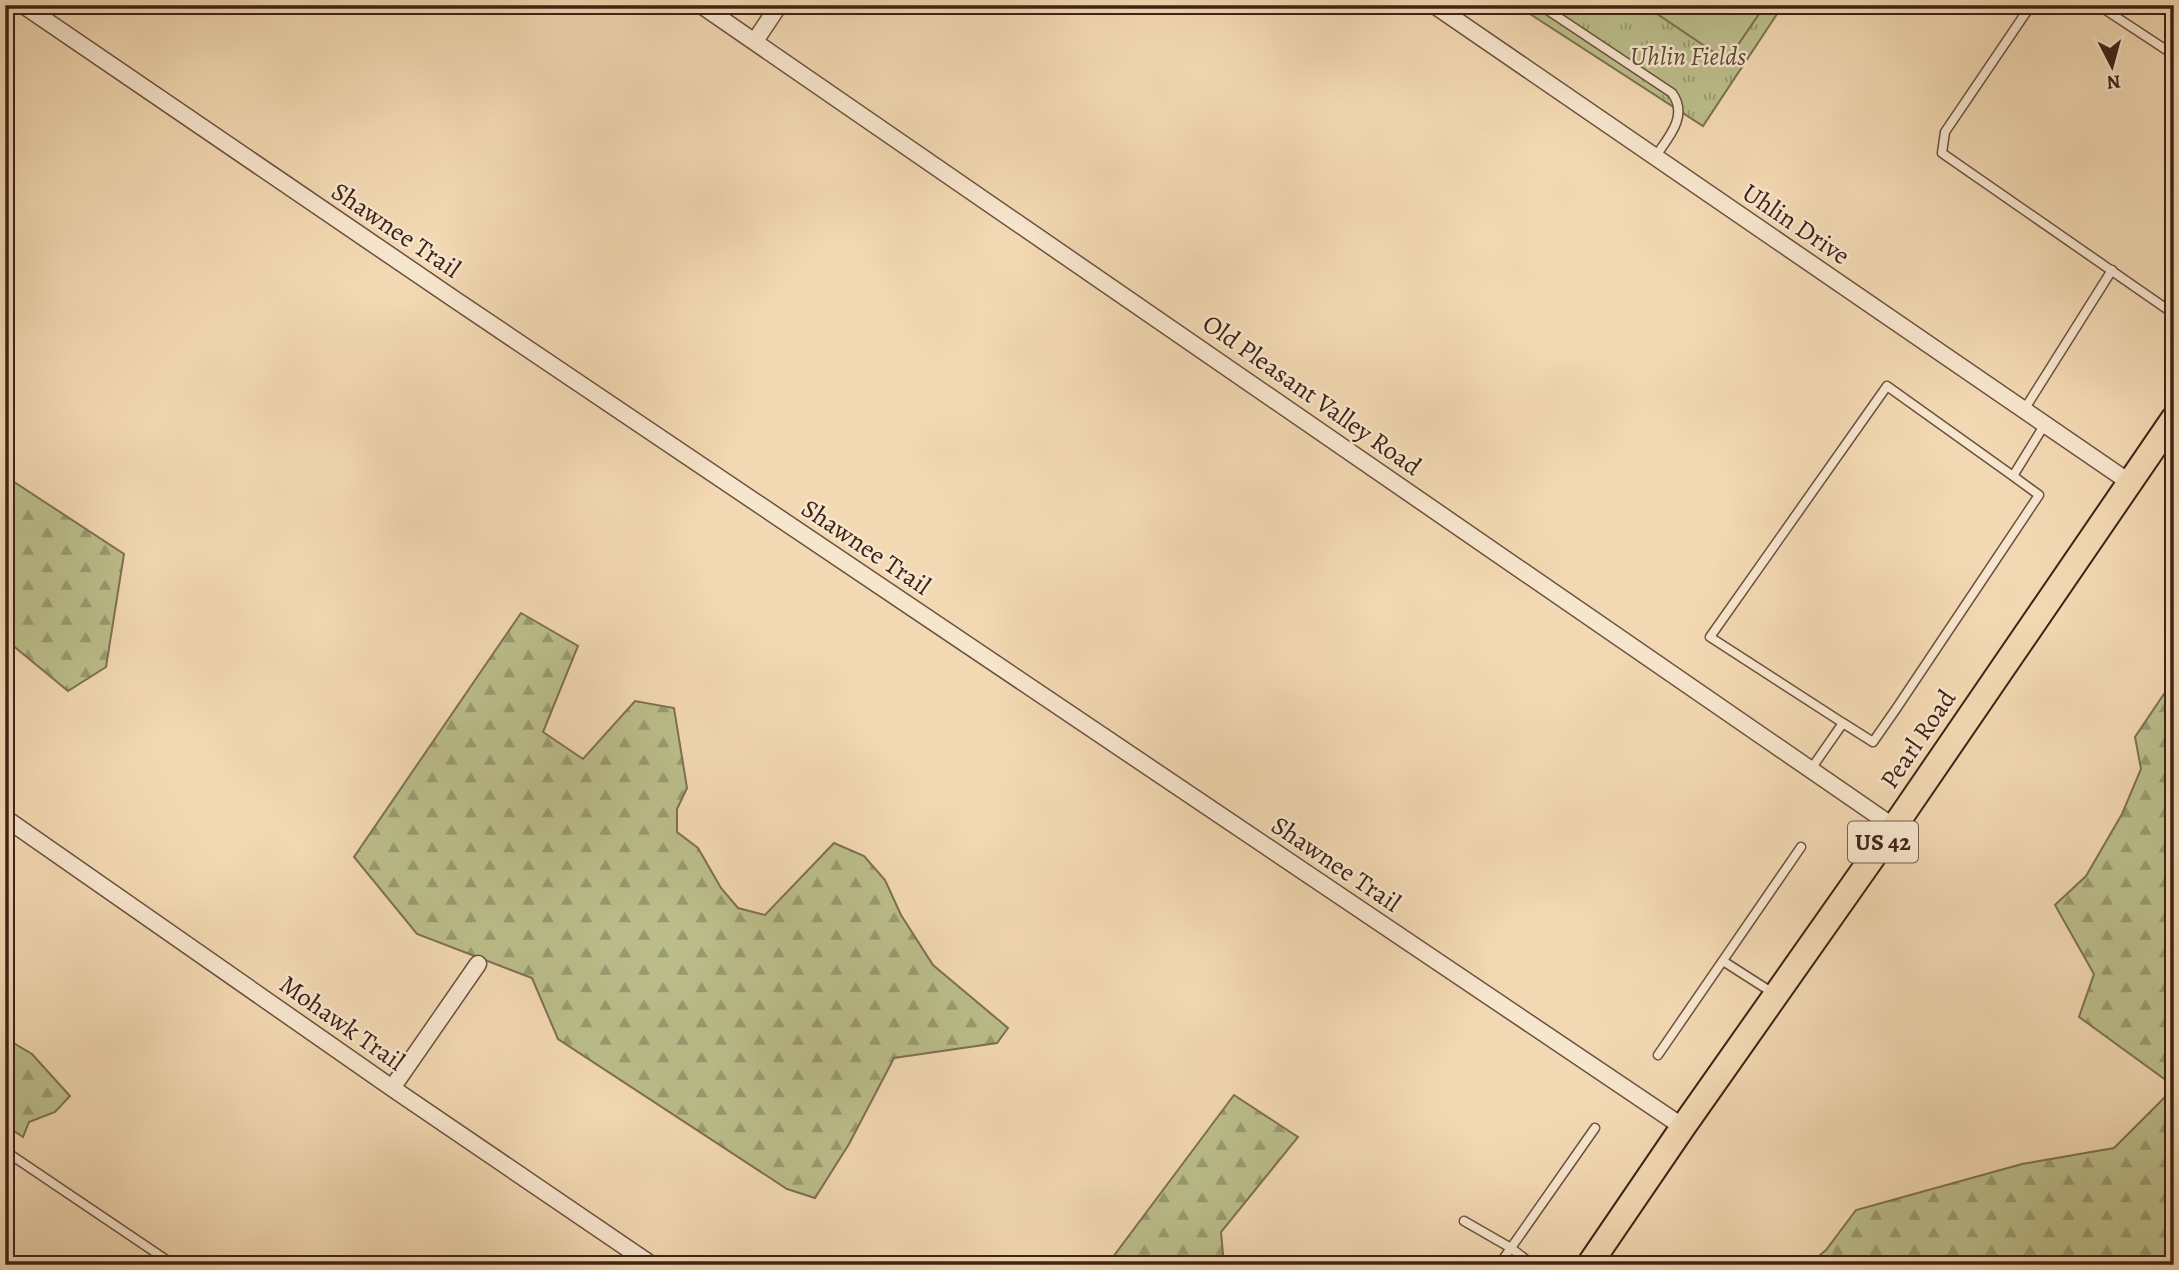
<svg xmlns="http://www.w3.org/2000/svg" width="2179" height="1270" font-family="Alegreya,serif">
  <defs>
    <pattern id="grass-tufts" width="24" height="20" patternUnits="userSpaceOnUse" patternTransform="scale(1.75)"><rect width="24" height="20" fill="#bcbf8c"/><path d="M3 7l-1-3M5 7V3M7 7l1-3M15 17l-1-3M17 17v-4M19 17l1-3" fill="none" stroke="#9a9b71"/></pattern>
    <pattern id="forest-firs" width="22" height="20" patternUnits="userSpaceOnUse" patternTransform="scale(1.75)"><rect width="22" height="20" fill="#bcbf8c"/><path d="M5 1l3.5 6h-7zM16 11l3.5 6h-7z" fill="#9a9b71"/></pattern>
  </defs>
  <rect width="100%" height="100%" fill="#f3d9b3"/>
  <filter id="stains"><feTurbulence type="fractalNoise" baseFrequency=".00286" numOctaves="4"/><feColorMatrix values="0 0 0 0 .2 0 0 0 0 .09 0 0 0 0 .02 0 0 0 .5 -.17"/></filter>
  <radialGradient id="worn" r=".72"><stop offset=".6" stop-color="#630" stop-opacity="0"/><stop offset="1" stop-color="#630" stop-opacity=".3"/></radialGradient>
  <path fill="url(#grass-tufts)" stroke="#7e7052" stroke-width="2" d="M1516,5H1783L1703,126Z"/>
  <path fill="url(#forest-firs)" stroke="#7e7052" stroke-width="2" d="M5,476L124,554L106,667L68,691L5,639Z
    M521,613L578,646L543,732L583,759L635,701L674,708L687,788L677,809V832L698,848L721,888L738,908L765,915L834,843L864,856L885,880L901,915L933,965L1008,1028L997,1043L894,1058L849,1144L815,1198L787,1189L558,1039L532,978L417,934L354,857Z
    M2174,679V1086L2079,1017L2094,974L2055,905L2086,876L2122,814L2141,769L2135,737Z
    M5,1038L32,1054L70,1096L55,1112L29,1122L23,1137L5,1125Z
    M2174,1088V1265H1808L1826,1250L1856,1210L2022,1164L2114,1148Z
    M1234,1095L1298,1137L1221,1232L1224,1265H1107Z"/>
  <path fill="#bcbf8c" stroke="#7e7052" stroke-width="2" d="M1644,5H1765L1727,61Z"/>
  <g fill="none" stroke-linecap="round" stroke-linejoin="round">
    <defs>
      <path id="service" d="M1540,5L1672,93C1689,116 1668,138 1655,157
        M2031,5L1945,132L1942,153L2174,314
        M2098,5L2174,55
        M2024,410L2112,270
        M1843,723L1873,742L1896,709L2039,495L2013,476
        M1811,769L1843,723L1710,637L1887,386L2013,476L2045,424
        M1723,961L1773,993
        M1658,1055L1801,847
        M5,1151L174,1265
        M1464,1221L1511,1248L1533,1265
        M1499,1265L1595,1128"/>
      <path id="minor" d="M23,5L454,299L1683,1127
        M701,5L1894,827
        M1434,5L2129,482
        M755,41L779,5
        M5,818L392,1088L652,1265
        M392,1088L478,964"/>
      <path id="primary" d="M1589,1265L1683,1127L1894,827L2174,418"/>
    </defs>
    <use href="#service" stroke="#6c503e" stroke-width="11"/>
    <use href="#minor" stroke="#6c503e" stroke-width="19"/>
    <use href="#primary" stroke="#3f2217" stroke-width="28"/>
    <use href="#service" stroke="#f7e6ce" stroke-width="8"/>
    <use href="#minor" stroke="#f7e6ce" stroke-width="16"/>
    <use href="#primary" stroke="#f3d9b3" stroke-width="24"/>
  </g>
  <g text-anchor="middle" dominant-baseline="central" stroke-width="5" stroke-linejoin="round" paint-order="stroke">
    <rect fill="#f7e6ce" stroke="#765d4e" stroke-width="2" x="1848" y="821.5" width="70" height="41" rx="5"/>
    <g font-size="24" font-weight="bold" fill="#3f2217">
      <text x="1883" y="842">US 42</text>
    </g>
    <g font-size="26" font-style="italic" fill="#5e4934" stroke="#f7e6ce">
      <text x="1688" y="56">Uhlin Fields</text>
    </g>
    <g font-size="26" fill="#3f2217" stroke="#f7e6ce">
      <text transform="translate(1796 224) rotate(34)">Uhlin Drive</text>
      <text transform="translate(396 230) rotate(34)">Shawnee Trail</text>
      <text transform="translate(1312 395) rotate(35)">Old Pleasant Valley Road</text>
      <text transform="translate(866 547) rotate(34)">Shawnee Trail</text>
      <text transform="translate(1918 739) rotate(-56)">Pearl Road</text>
      <text transform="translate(1336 864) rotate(34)">Shawnee Trail</text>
      <text transform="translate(342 1023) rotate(35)">Mohawk Trail</text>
    </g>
  </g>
  <rect width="2179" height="1270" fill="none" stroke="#f3d9b3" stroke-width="28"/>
  <rect x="7" y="7" width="2165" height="1256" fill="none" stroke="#3f2217" stroke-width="3.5"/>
  <rect x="14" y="14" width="2151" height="1242" fill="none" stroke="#3f2217" stroke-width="2"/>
  <g transform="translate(2112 66) rotate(174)" stroke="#f7e6ce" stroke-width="5" paint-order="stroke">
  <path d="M0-5L12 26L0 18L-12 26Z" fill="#3f2217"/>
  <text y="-10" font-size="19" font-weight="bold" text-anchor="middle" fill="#3f2217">N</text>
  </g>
  <rect width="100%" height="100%" filter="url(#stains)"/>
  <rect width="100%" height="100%" fill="url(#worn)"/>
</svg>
